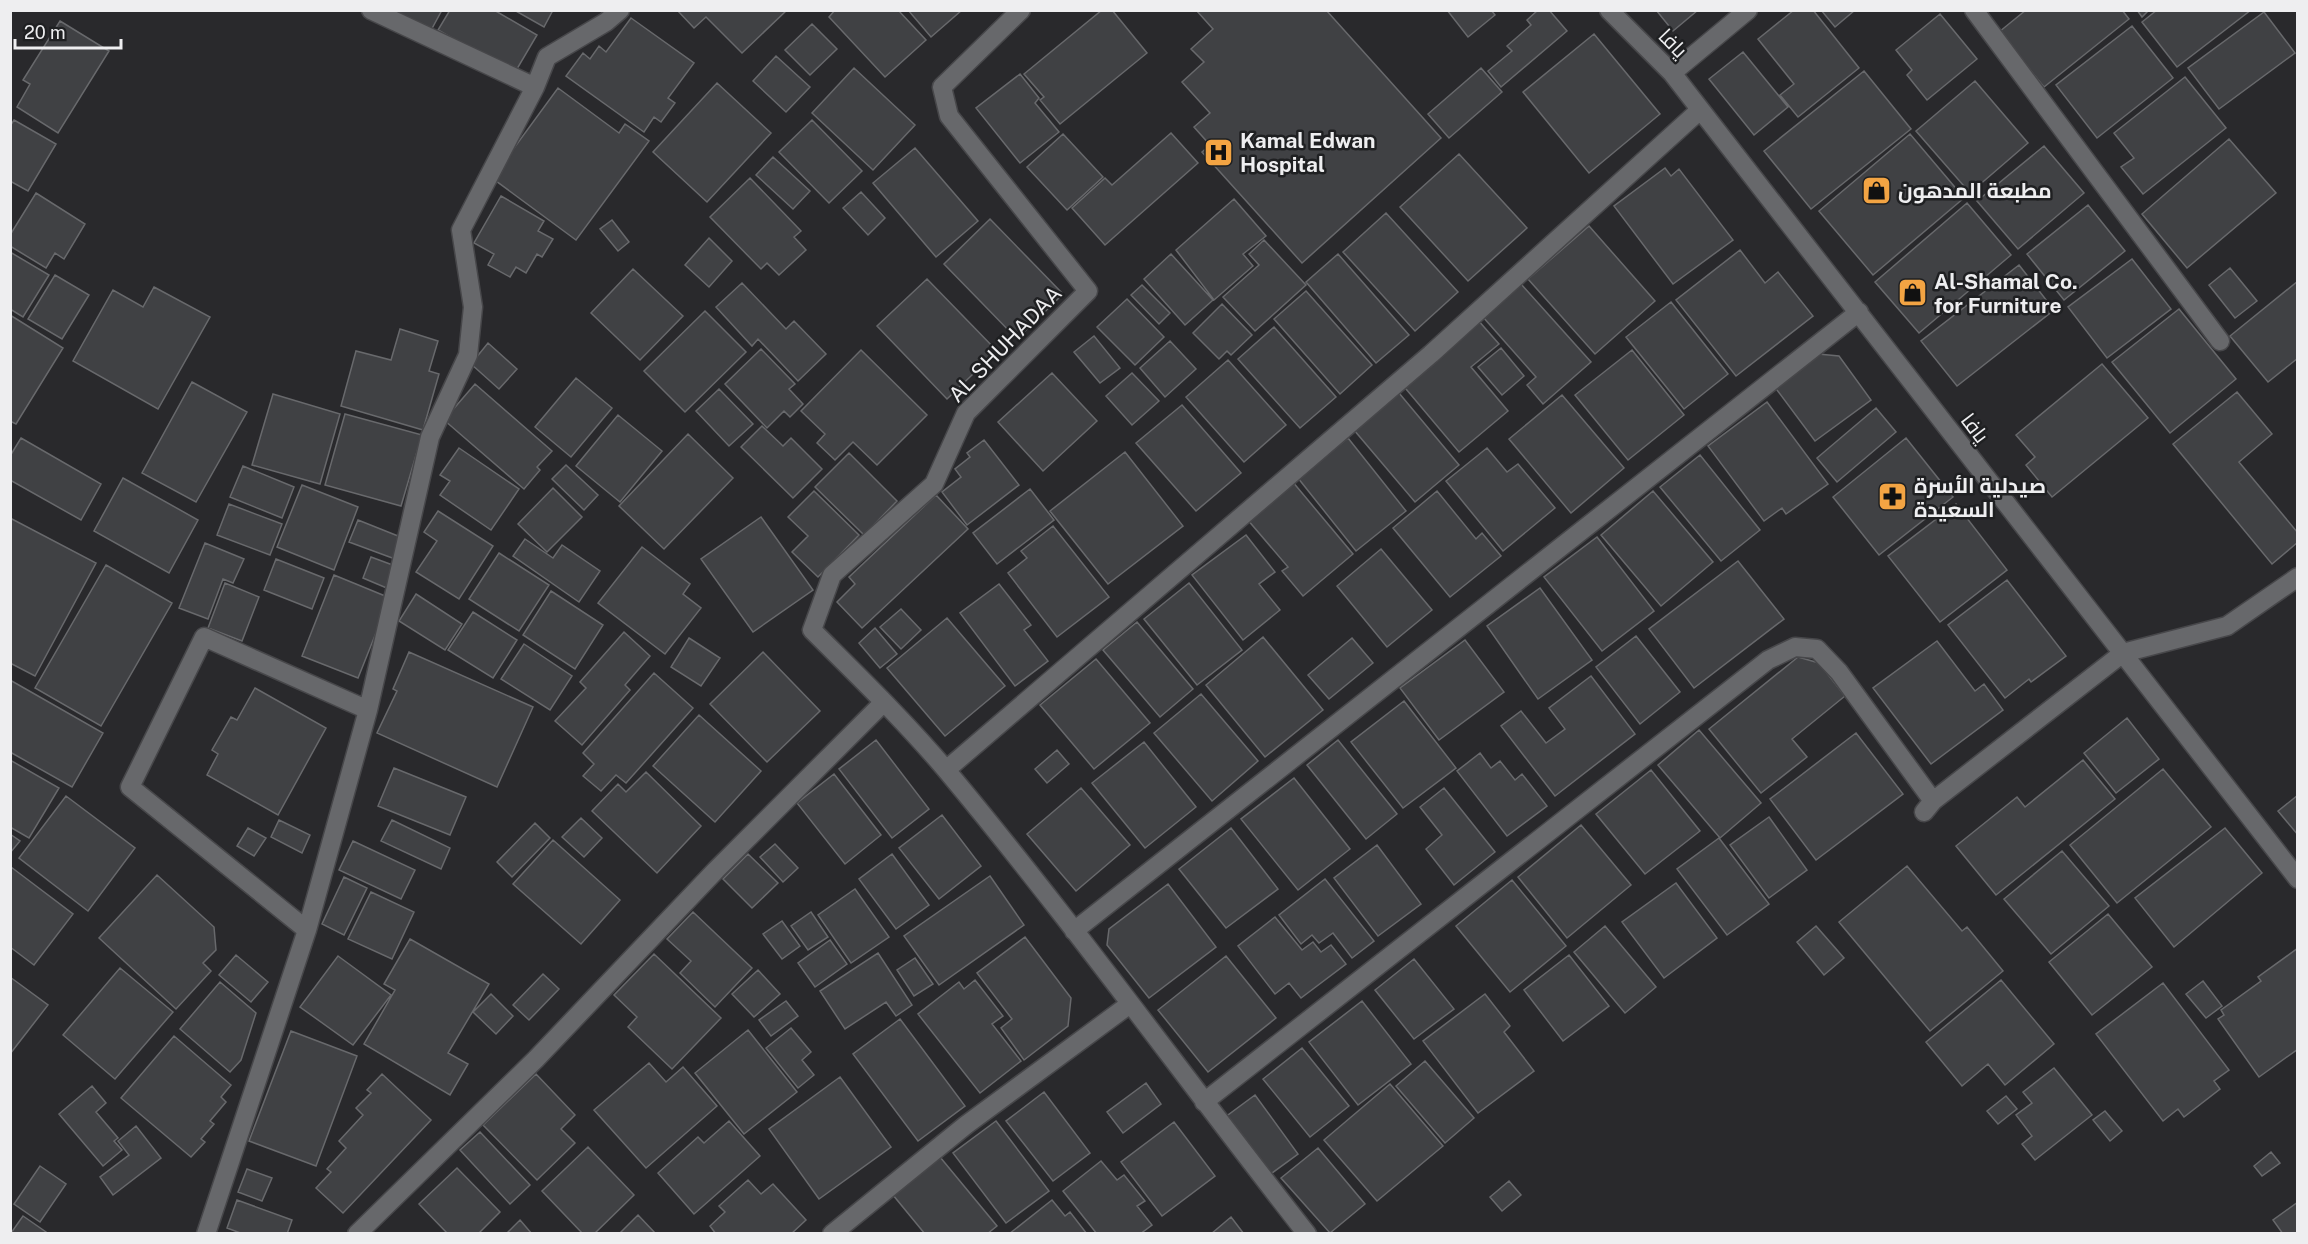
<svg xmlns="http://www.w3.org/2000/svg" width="2308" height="1244" font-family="'Public Sans',Cairo,sans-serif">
  <rect width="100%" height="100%" fill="#29292c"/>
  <path fill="#404144" stroke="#68696c" stroke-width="1.5" d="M387,10H442L429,34Z
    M450,10H494L537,35L514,74L438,30Z
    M514,10H553L544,27Z
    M677,10H787L742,53L706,17L694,28Z
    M835,10H898L926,40L885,77L829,17Z
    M908,10H962L931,37Z
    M1102,10H1112L1147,53L1060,124L1040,100L1044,97L1024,74Z
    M1196,10H1326L1441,138L1302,263L1202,152L1210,145L1194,127L1210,113L1182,82L1204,62L1191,49L1213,29Z
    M1447,10H1491L1495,15L1468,37Z
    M1538,10H1549L1567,31L1501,87L1488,71L1512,51L1507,46L1531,25L1527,20Z
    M1656,10H1698L1673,31Z
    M1794,10H1813L1859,68L1798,117L1780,95L1794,84L1758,39Z
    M1821,10H1855L1835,27Z
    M2026,10H2122L2129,19L2044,87L1999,32Z
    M2137,10H2149L2142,17Z
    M2157,10H2251L2177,67L2142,22Z
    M2264,12L2295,53L2219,109L2188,68Z
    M1940,14L1977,59L1927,100L1907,75L1912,70L1896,50Z
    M631,18L694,63L668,98L675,103L661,122L654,117L644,132L566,76L583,53L590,59L599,46L606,52Z
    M60,21L109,51L58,133L17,107L30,84L23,80Z
    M812,24L837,49L810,75L785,50Z
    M2132,26L2173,78L2097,138L2056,85Z
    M1594,34L1660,114L1589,173L1523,92Z
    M1743,52L1788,107L1754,135L1709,79Z
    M776,56L810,87L786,112L753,81Z
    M854,68L915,125L873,170L812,113Z
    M1481,68L1502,92L1449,138L1428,114Z
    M1864,71L1911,129L1811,209L1764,151Z
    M1020,74L1039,98L1035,103L1059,132L1020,163L976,108Z
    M2185,77L2226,128L2143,194L2121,167L2134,158L2114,133Z
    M1975,81L2028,143L1970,193L1916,131Z
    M717,83L771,133L707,202L653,152Z
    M558,88L619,133L625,124L649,141L576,240L492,178Z
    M14,120L56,144L28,191L10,181V126Z
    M812,120L862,171L829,203L779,152Z
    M1171,133L1198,163L1105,245L1072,208L1105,178L1112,185Z
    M1063,134L1103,177L1067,210L1027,167Z
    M1910,134L1964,198L1873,275L1819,211Z
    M2229,139L2276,193L2187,268L2142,214Z
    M2044,146L2084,193L2018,249L1977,201Z
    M915,148L978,221L936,257L873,183Z
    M1459,154L1527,228L1468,281L1400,207Z
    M773,157L810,191L793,209L756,175Z
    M1665,168L1671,176L1679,169L1733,240L1673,284L1614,206Z
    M750,178L801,231L794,237L806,250L779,275L767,263L761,269L710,217Z
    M861,192L885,218L868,235L843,208Z
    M36,193L85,224L64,259L55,253L46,268L10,246V235Z
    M501,196L544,221L538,231L553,239L542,257L537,254L526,273L516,267L510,277L488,265L494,254L474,243Z
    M1234,199L1266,236L1243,254L1253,266L1214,300L1176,250Z
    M1967,203L2011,255L1919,333L1875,282Z
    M2088,205L2125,251L2064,300L2027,254Z
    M1386,213L1458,292L1415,331L1343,252Z
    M990,219L1063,294L1017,339L944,264Z
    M612,220L629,242L618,251L600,229Z
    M1589,226L1655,301L1595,354L1528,279Z
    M709,238L732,261L709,287L685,265Z
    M1264,240L1306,285L1255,331L1223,297L1259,265L1249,254Z
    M1740,250L1765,283L1778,272L1813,316L1736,376L1676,300Z
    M10,252L49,275L23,317L10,309Z
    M1171,254L1213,300L1185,325L1144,279Z
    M1338,254L1409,335L1376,363L1306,282Z
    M2132,259L2171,309L2107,358L2068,307Z
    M2019,265L2054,310L1957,386L1921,341Z
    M2230,268L2257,301L2235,318L2209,285Z
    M633,269L683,316L640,360L591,313Z
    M55,275L89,295L62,339L28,319Z
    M927,279L997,351L947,399L877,326Z
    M2298,281V358L2268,382L2230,336Z
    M742,283L786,329L794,321L826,354L798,381L758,339L752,346L716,307Z
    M1521,284L1591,362L1543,404L1527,385L1536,377L1483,317Z
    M1142,285L1170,313L1159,324L1131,295Z
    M154,287L210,317L158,409L73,361L113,290L143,307Z
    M1306,291L1372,365L1340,394L1274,319Z
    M1127,299L1164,337L1135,365L1097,327Z
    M1671,302L1728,374L1684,409L1626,337Z
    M1222,304L1252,335L1231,355L1227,351L1219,359L1193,333Z
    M2179,309L2236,379L2170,433L2112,362Z
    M705,311L746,352L685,412L644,371Z
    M10,315L63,348L16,424L10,421Z
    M1477,319L1499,344L1471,367L1508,411L1459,452L1401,383Z
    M1274,327L1336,397L1300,428L1238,359Z
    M400,329L438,341L429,371L439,374L423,430L341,406L356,351L391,360Z
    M1094,336L1120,368L1100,383L1074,352Z
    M1170,341L1196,369L1165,397L1140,368Z
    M488,343L517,369L499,389L471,364Z
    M1501,348L1524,376L1502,395L1478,367Z
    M761,349L795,384L789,389L803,404L790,417L784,411L767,428L725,384Z
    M861,350L927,415L877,465L853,442L835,460L817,443L825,434L801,411Z
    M1632,350L1684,415L1628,460L1575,395Z
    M1818,354L1839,356L1871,400L1815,441L1774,386Z
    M1228,360L1286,425L1244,462L1186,397Z
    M2102,364L2148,418L2052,497L2026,465L2035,457L2016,435Z
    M1052,373L1097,421L1043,471L998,422Z
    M1132,373L1159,401L1132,425L1106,396Z
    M576,378L612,408L571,457L535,427Z
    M192,382L247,412L196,502L142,473Z
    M475,384L552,451L537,467L540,470L524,489L444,420Z
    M719,389L753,424L729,446L696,411Z
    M2237,392L2272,434L2239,462L2298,533V542L2272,564L2173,444Z
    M1399,393L1459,465L1415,502L1354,430Z
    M273,394L340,414L320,484L252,465Z
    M1562,395L1624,468L1571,513L1509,439Z
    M1767,402L1828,484L1786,514L1782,508L1764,521L1708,446Z
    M1182,405L1241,473L1196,511L1136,443Z
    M1876,408L1896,432L1837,482L1817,458Z
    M345,414L422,435L401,506L325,485Z
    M618,415L662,451L620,502L576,466Z
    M762,426L783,446L791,438L822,469L793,498L741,447Z
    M688,434L733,478L664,549L619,506Z
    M21,438L101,484L81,520L10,480V456Z
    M1348,438L1406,511L1356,551L1298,478Z
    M1906,438L1953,497L1879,555L1833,497Z
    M984,440L1019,485L967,525L942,492L961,477L955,469L970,457L967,453Z
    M459,448L519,489L491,530L440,495L450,481L440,475Z
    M1487,448L1507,472L1518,464L1555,508L1503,551L1446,481Z
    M1125,452L1183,526L1108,584L1050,511Z
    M849,453L897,501L864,535L815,487Z
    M1700,455L1760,530L1721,561L1660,487Z
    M566,465L598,495L584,510L552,479Z
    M243,466L294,487L282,518L230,497Z
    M123,478L198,520L169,573L94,531Z
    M1292,481L1353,554L1303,596L1282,571L1288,567L1247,519Z
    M302,485L358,507L334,570L277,547Z
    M553,488L582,517L547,552L518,524Z
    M1030,489L1054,520L997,564L973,533Z
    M814,491L859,535L818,577L792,552L808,536L788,517Z
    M1437,491L1476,539L1482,533L1501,556L1450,597L1393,528Z
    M1653,491L1713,562L1661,606L1601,535Z
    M936,495L968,529L862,628L837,602L855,584L849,577Z
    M229,504L282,524L270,555L217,535Z
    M1956,504L2007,570L1940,622L1888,556Z
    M438,511L493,546L459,599L416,572L437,541L424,532Z
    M761,517L813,590L753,632L701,559Z
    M10,518L96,563L35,676L10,663Z
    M358,520L403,538L395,559L349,542Z
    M1053,526L1109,597L1057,637L1008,573L1027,558L1021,551Z
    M1246,535L1275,572L1259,584L1280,610L1243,640L1192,575Z
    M1597,537L1654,611L1602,651L1544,577Z
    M525,539L553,558L562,545L600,571L579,602L513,556Z
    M205,543L244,559L233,583L223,579L208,619L179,608Z
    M642,547L690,584L683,594L701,608L665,654L598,603Z
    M1381,549L1432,610L1387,647L1337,586Z
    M499,553L549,585L519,631L469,599Z
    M371,557L398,567L389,589L363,578Z
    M276,559L324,578L312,609L264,590Z
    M1738,561L1784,619L1694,688L1649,629Z
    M106,565L172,603L101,726L35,688Z
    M334,575L390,598L358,678L302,656Z
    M2007,580L2066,656L2031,682L2029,679L2005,698L1948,625Z
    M225,583L259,597L242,641L208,628Z
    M1189,583L1242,650L1197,685L1144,619Z
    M999,584L1031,625L1024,630L1048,661L1015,686L960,613Z
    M1540,588L1592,660L1538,699L1487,626Z
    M551,591L603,625L575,669L523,635Z
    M416,594L462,624L445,650L399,621Z
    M901,609L921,630L901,649L880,627Z
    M473,612L517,640L493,678L448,650Z
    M947,618L1005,686L945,736L887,668Z
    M1137,622L1193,689L1160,717L1103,650Z
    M875,628L897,654L880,668L859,643Z
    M624,632L650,656L625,685L630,690L582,745L555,721L586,688L580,682Z
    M1636,636L1680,692L1640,724L1596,667Z
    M1263,637L1323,710L1265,757L1206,685Z
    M689,638L720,658L701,686L671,667Z
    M1352,638L1373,663L1329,699L1308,675Z
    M1465,640L1504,692L1439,740L1400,688Z
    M1937,641L1975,691L1984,684L2003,710L1931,764L1873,688Z
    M524,644L572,676L550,710L501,679Z
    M409,652L533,707L497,787L377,733L397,691L393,689Z
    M763,652L820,711L767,762L710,704Z
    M1798,657L1819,663L1845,696L1792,739L1807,757L1761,793L1709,729Z
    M1096,659L1150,723L1094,769L1040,705Z
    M654,673L693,708L626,783L616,775L601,791L583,776L594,764L583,753Z
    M1591,676L1635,734L1555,796L1501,726L1521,711L1546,743L1565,729L1549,708Z
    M10,680L103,733L72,787L10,752Z
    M255,688L326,728L278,815L207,775L218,754L212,750L231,717L237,720Z
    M1201,694L1258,761L1212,801L1154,733Z
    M1404,701L1456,768L1403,808L1351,742Z
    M699,715L761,771L715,822L653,766Z
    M2127,718L2159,759L2116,793L2084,753Z
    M1699,730L1761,803L1720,838L1658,765Z
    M1856,733L1903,794L1816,860L1770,799Z
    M876,740L929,809L892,838L839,769Z
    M1338,740L1397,814L1366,839L1307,765Z
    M1144,742L1196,807L1145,848L1092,783Z
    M1057,750L1069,764L1047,783L1035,769Z
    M1480,753L1491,768L1500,761L1515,780L1522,774L1547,806L1507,836L1457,771Z
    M10,760L59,788L29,838L10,827Z
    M2083,760L2115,799L1996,895L1956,846L2017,797L2025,807Z
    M394,768L466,797L450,835L378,806Z
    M2163,769L2211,827L2117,903L2070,845Z
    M1651,770L1700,831L1645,874L1596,814Z
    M646,772L701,826L657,873L592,811L618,784L626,792Z
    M834,774L881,835L845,864L797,803Z
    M1294,778L1350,849L1298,890L1241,819Z
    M1081,788L1130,845L1076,891L1027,834Z
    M1444,788L1495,852L1454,885L1426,849L1442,835L1420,807Z
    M2298,795V835L2278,811Z
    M66,796L135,848L88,911L19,858Z
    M942,815L981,866L939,899L899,848Z
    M1769,817L1807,870L1769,898L1730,845Z
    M581,818L602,838L584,857L562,837Z
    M279,820L310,835L302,853L271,837Z
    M392,820L450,848L441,869L381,841Z
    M535,823L550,838L512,877L497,862Z
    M1581,825L1631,885L1567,938L1518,877Z
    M248,828L266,838L254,856L237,846Z
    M1231,828L1278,889L1226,928L1179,869Z
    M2225,828L2262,873L2174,947L2135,898Z
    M10,834L20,841L10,853Z
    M1719,838L1769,904L1727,935L1677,869Z
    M553,840L620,900L581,944L513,884Z
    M353,841L415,870L401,899L339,870Z
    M775,844L798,868L783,882L760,857Z
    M1377,845L1421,904L1378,936L1334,878Z
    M2062,851L2109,906L2051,954L2004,899Z
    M748,854L778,883L752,908L723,879Z
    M892,854L929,905L896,929L859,879Z
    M1907,866L1962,931L1967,927L2003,971L1930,1031L1839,922Z
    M11,867L73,914L34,965L10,947Z
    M157,875L214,927L216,950L203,963L211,971L176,1009L99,938Z
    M990,876L1024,925L939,985L904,936Z
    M344,877L367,888L344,935L322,924Z
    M1325,879L1374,941L1352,958L1333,933L1319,943L1312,935L1301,944L1279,915Z
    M1512,880L1566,946L1510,992L1456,926Z
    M1676,883L1717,938L1664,978L1622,922Z
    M1168,884L1216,947L1149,998L1107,945L1109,929Z
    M855,889L889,937L851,963L818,915Z
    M371,892L414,912L392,959L348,939Z
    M693,912L752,968L715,1007L680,973L691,961L667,939Z
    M811,912L828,937L808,950L791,926Z
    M2108,914L2152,967L2092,1015L2049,962Z
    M1275,917L1302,950L1313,942L1321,952L1331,945L1346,964L1301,998L1289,983L1275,994L1238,946Z
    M782,921L800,946L782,959L763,934Z
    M1605,926L1656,987L1625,1013L1574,952Z
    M1816,926L1844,958L1824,975L1797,942Z
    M1025,937L1071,998L1068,1026L1024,1060L1001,1028L1012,1019L977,973Z
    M410,939L489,984L448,1053L468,1064L450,1095L364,1044L395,990L384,984Z
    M830,940L847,964L815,987L798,963Z
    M2298,948V1049L2259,1077L2218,1019L2224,1015L2221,1010L2261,981L2258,977Z
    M878,953L912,1005L896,1016L886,1002L845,1029L820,991Z
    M654,954L721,1018L672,1069L628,1027L637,1017L614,995Z
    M236,955L268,982L251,1002L219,975Z
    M1569,955L1609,1006L1563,1041L1524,990Z
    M338,956L391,995L353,1045L300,1007Z
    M1226,956L1276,1018L1208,1072L1158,1010Z
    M915,958L933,984L914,996L897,970Z
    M1414,959L1454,1009L1414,1039L1375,990Z
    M120,968L173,1012L115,1079L63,1035Z
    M758,970L780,994L754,1017L732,994Z
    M543,974L559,989L529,1020L513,1005Z
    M10,977L48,1005L10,1054Z
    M975,980L1003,1016L992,1024L1021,1061L980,1093L918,1014L959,982L964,989Z
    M2001,980L2054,1044L2005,1085L1988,1064L1962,1086L1926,1042Z
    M2203,981L2222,1006L2206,1018L2186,994Z
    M220,982L256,1013L241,1060L230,1072L180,1029Z
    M2163,983L2229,1070L2214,1081L2220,1089L2184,1117L2178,1109L2163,1121L2096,1034Z
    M491,994L513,1016L496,1034L473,1012Z
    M1485,994L1510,1026L1504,1032L1534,1071L1478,1113L1423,1041Z
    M786,1001L798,1016L771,1036L759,1020Z
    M1362,1001L1411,1064L1358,1105L1309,1042Z
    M900,1019L965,1106L918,1141L853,1054Z
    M791,1028L811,1052L802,1060L814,1075L798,1088L766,1048Z
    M748,1030L797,1092L744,1134L695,1073Z
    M291,1031L357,1056L316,1166L249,1141Z
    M174,1036L231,1085L221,1097L226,1102L210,1121L214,1124L201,1139L205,1142L191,1157L121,1098Z
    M1302,1048L1349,1106L1310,1137L1263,1079Z
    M1425,1061L1474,1118L1445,1143L1396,1086Z
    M649,1063L666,1082L683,1067L717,1106L646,1168L594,1110Z
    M2054,1068L2092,1115L2035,1160L2022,1144L2032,1136L2016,1115L2032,1103L2023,1092Z
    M382,1074L431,1120L343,1213L316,1188L331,1172L327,1169L346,1148L339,1141L363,1115L356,1108L371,1093L367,1090Z
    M536,1074L575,1115L561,1129L575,1143L537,1180L483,1125Z
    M840,1077L891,1147L819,1199L769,1129Z
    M1146,1083L1161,1104L1123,1133L1107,1112Z
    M1390,1084L1443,1146L1377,1201L1324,1140Z
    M92,1086L106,1103L96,1112L118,1138L114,1141L122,1150L103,1166L59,1114Z
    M1044,1092L1090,1153L1053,1181L1006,1121Z
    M1255,1095L1298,1154L1268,1176L1224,1118Z
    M2006,1096L2017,1109L1998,1124L1987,1111Z
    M2105,1111L2122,1131L2110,1141L2093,1120Z
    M729,1121L760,1156L694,1214L658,1173L698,1137L704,1143Z
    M996,1121L1049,1191L1006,1223L953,1153Z
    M1174,1122L1215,1176L1162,1216L1121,1162Z
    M136,1126L161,1158L113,1195L100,1177L129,1155L118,1141Z
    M480,1132L530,1185L510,1204L460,1150Z
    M588,1147L634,1195L594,1234H583L542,1191Z
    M1318,1148L1365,1204L1330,1233L1281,1178Z
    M2271,1152L2280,1163L2262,1176L2254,1166Z
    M940,1157L997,1226L987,1234H925L893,1195Z
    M1101,1161L1117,1180L1124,1175L1145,1201L1137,1206L1152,1225L1140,1234H1097L1063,1191Z
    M40,1166L66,1184L40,1222L14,1204Z
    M457,1168L500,1212L478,1234H448L419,1204Z
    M247,1169L272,1178L262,1201L238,1192Z
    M748,1180L761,1194L773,1184L806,1220L791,1234H716L710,1226L725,1212L719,1206Z
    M1509,1181L1521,1195L1502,1211L1490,1197Z
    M237,1200L292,1220L287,1234H243L227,1228Z
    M1052,1200L1065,1216L1070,1212L1087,1234H1009Z
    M2298,1202V1234H2283L2273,1220Z
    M638,1215L656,1234H619Z
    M23,1216L46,1232L45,1234L11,1233Z
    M1231,1217L1244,1234H1211Z
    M520,1220L532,1234H506Z"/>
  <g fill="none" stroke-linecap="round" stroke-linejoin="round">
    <defs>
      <path id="minor" d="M371,10L535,87
        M1021,10L942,87L949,116L1088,291L966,413L934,484L832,575L812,630C858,676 905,721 947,771C1072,921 1186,1080 1307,1234
        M1609,10L1672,73L2298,879
        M1974,10L2220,341
        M1672,73L1748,10
        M946,770L1431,354L1700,110
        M1924,812L1933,801L2123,653L2227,626L2298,577
        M307,930L368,710L430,437L468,355L473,307L461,230L535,87L547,57L606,22L620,10
        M1074,931L1859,312
        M1204,1102L1768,660L1795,647L1817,649L1839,672L1933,801
        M206,1234L307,930L130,787L204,637L368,710
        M357,1234L536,1059L716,870L884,702
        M832,1234L966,1125L1130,1004"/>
    </defs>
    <use href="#minor" stroke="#47474a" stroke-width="21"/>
    <use href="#minor" stroke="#67686b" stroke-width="18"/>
  </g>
  <defs>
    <symbol id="hospital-square" viewBox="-11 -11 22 22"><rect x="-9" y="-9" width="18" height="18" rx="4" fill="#f3a443" stroke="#1f2022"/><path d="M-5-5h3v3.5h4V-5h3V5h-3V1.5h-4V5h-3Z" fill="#111"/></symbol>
    <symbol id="shop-square" viewBox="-11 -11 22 22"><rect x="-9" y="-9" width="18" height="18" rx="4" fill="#f3a443" stroke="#1f2022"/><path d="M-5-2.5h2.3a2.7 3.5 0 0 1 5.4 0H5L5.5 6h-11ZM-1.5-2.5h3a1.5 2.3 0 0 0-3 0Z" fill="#111"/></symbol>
    <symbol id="pharmacy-square" viewBox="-11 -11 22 22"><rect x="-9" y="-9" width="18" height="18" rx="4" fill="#f3a443" stroke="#1f2022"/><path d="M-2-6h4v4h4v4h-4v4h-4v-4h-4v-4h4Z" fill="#111"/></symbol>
  </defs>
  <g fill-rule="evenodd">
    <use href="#hospital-square" x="1202" y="136" width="33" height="33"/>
    <use href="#shop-square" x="1860" y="174" width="33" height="33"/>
    <use href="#shop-square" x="1896" y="276" width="33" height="33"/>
    <use href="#pharmacy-square" x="1876" y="480" width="33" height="33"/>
  </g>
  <g text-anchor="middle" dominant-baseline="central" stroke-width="5" stroke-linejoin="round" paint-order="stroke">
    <g font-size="21" fill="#eeeef0" stroke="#1f2022">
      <text transform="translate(1673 43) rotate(46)">يافا</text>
      <text transform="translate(1005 344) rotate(-46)">AL SHUHADAA</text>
      <text transform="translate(1975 428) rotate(53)">يافا</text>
    </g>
    <g font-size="21" font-weight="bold" fill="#eeeef0" stroke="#1f2022" text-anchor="start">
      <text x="1240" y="140">Kamal Edwan<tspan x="1240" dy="24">Hospital</tspan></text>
      <text x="1898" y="190">مطبعة المدهون</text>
      <text x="1934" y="281">Al-Shamal Co.<tspan x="1934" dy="24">for Furniture</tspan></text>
      <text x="1914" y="485">صيدلية الأسرة<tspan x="1914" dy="24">السعيدة</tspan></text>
    </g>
  </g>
  <rect width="2308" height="1244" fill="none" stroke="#eeeef0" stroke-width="24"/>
  <path d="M15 39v9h106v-9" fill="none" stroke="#eeeef0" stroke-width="3"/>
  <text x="24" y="39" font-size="18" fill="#eeeef0" stroke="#1f2022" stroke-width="4.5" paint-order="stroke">20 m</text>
</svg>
